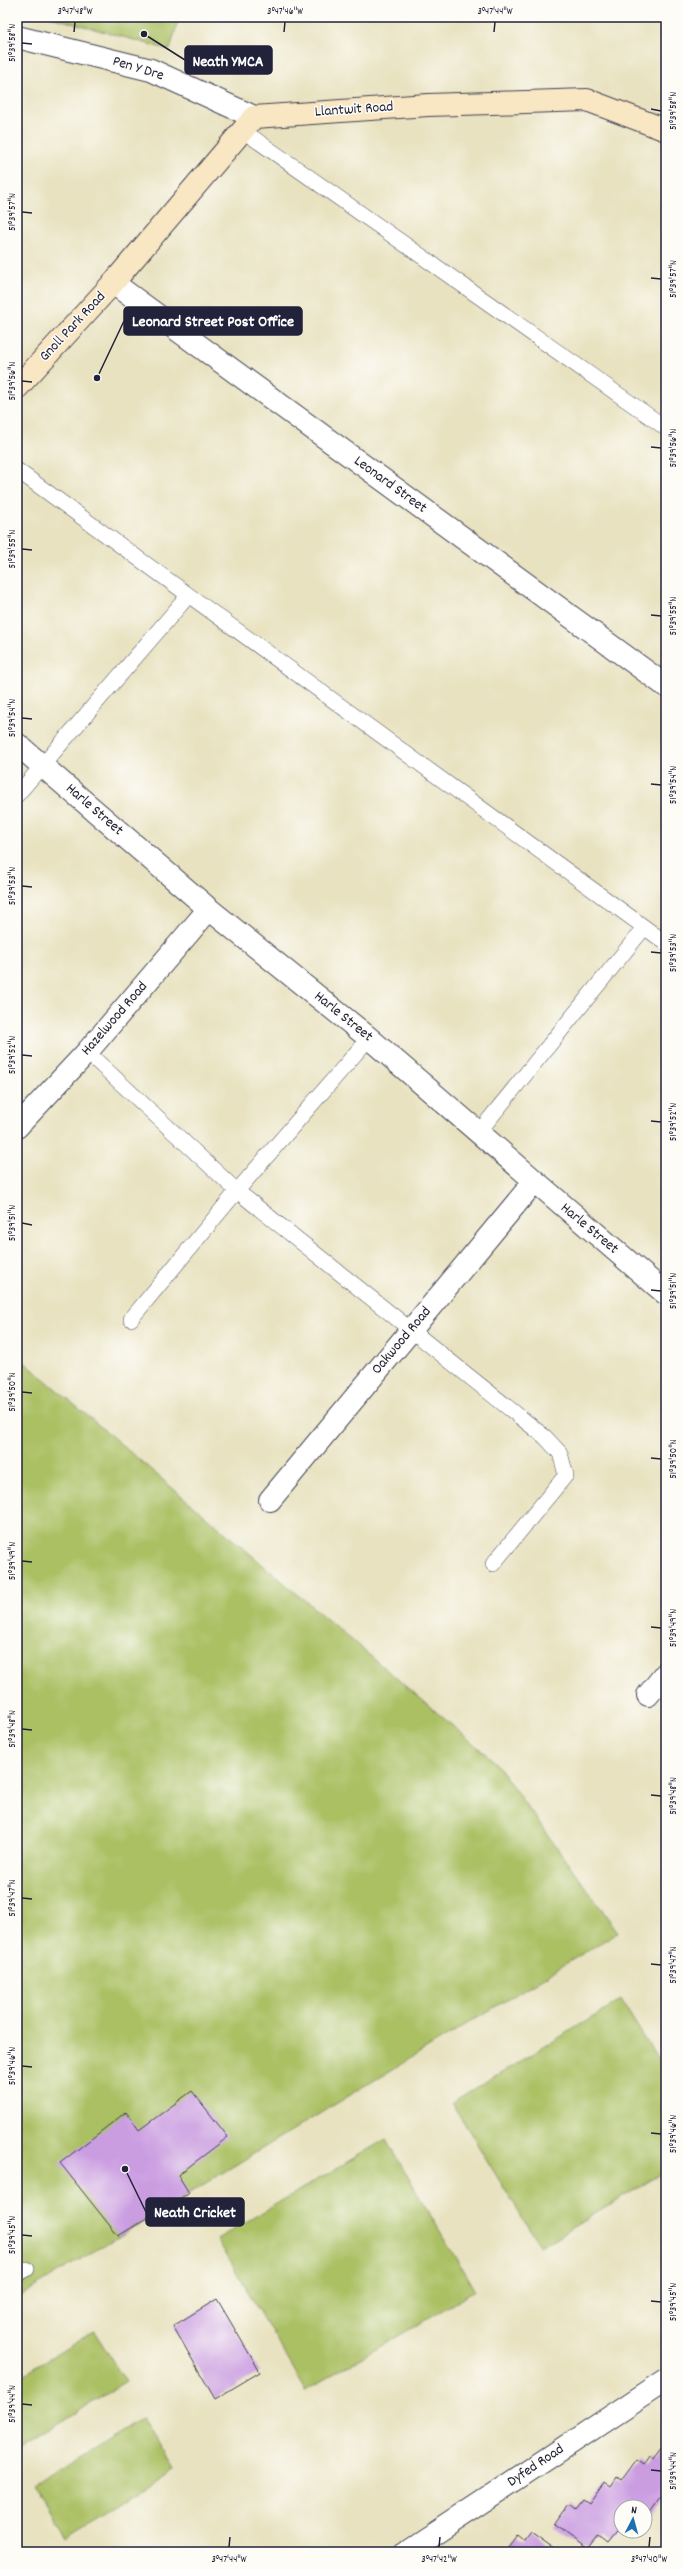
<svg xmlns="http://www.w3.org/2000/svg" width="683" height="2569" font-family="Dekko,sans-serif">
  <rect width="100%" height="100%" fill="#fdfcf7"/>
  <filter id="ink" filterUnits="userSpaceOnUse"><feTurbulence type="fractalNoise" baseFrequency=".025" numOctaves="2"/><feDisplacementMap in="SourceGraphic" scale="8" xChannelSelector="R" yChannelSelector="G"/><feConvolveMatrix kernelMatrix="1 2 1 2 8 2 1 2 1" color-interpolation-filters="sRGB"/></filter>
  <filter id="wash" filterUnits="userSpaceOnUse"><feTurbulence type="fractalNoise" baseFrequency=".012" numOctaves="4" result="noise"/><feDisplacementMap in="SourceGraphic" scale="16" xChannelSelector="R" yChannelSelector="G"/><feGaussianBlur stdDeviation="0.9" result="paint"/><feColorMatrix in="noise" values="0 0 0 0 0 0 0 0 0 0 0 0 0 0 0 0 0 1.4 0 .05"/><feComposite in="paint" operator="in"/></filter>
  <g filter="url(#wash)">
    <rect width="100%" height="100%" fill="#e8e2c0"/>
    <path fill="#abc064" stroke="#667150" d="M51,17H179L170,50Z
      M17,1356L494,1761L618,1932L17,2298Z
      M621,2000L666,2073V2171L540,2247L452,2103Z
      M386,2139L475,2291L306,2390L217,2239Z
      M94,2331L126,2382L17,2449V2379Z
      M143,2418L175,2470L66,2537L34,2485Z"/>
    <g id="blocks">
      <path fill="#ca9de1" d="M192,2091L228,2137L178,2175L189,2193L118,2236L60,2163L126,2112L139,2130Z
        M217,2299L260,2372L215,2399L173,2326Z
        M666,2442V2490L645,2519V2507H621V2527L609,2542L600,2535L589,2549L554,2525L570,2503L576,2508L583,2499L589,2503L604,2482L611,2487L617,2478L621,2481L637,2459L644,2464L650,2455L654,2458Z
        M531,2532L559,2552H506L518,2536L524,2541Z"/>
    </g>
  </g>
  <g filter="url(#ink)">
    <use href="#blocks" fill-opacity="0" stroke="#403f4f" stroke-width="1"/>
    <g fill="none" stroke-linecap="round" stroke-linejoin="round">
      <defs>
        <path id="service" d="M242,130L666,428
          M17,470L666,943
          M17,795L188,596
          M87,1052L237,1191L545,1437L560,1453L566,1475L493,1564
          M478,1133L644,928
          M131,1319L237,1191L369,1038
          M17,2274L27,2269"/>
        <path id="minor" d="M17,37L151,70L254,117
          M113,283L666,686
          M17,744L209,909L369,1038L666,1294
          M17,1127L87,1052L209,909
          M270,1500L534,1182
          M648,1695L666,1673
          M406,2552L666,2380"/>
        <path id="secondary" d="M17,388L113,283L254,117L428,105L587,100L666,130"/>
      </defs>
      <use href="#service" stroke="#403f4f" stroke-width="16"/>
      <use href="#minor" stroke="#403f4f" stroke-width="24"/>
      <use href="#secondary" stroke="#403f4f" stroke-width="24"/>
      <use href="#service" stroke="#fff" stroke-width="15"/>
      <use href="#minor" stroke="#fff" stroke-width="22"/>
      <use href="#secondary" stroke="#f9e7c3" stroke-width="22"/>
    </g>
  </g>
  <path fill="none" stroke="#22223b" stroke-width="1.5" d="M74,32L75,22M284,32L285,22M494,32L495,22M22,43L32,44M651,109L661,111M22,212L32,213M651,278L661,279M22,381L32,382M651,447L661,448M22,549L32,550M651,615L661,616M22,718L32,719M651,784L661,785M22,886L32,887M651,952L661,953M22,1055L32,1056M651,1121L661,1122M22,1223L32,1225M651,1290L661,1291M22,1392L32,1393M651,1458L661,1459M22,1561L32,1562M651,1627L661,1628M22,1729L32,1730M651,1795L661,1796M22,1898L32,1899M651,1964L661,1965M22,2066L32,2067M651,2133L661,2134M22,2235L32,2236M651,2301L661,2302M22,2404L32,2405M651,2470L661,2471M229,2547L230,2537M439,2547L440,2537M649,2547L650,2537"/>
  <g text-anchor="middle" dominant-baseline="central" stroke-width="3" stroke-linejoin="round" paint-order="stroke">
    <g font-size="15" fill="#22223b" stroke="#fdfcf7">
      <text transform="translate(138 69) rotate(17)">Pen Y Dre</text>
      <text transform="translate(354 110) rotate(-4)">Llantwit Road</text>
      <text transform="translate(73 327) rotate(-47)">Gnoll Park Road</text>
      <text transform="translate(390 485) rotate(36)">Leonard Street</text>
      <text transform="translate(94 810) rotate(41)">Harle Street</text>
      <text transform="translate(343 1017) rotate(39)">Harle Street</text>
      <text transform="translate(115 1019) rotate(-49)">Hazelwood Road</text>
      <text transform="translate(589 1229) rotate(40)">Harle Street</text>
      <text transform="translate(402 1341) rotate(-50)">Oakwood Road</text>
      <text transform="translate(536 2466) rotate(-34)">Dyfed Road</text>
    </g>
  </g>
  <path fill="none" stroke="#22223b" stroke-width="1.5" d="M144 34L185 60M97 378L124 321M125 2169L146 2212"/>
  <g fill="#22223b" stroke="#fdfcf7" stroke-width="1.5">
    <circle cx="144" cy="34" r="4"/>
    <circle cx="97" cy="378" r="4"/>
    <circle cx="125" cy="2169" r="4"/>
  </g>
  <g fill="#22223b" stroke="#22223b" stroke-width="1.5">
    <rect x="185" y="46" width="87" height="28" rx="4"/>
    <rect x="124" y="307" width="178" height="28" rx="4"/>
    <rect x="146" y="2198" width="98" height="28" rx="4"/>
  </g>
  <g font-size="16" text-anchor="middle" font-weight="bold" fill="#fff">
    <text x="228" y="66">Neath YMCA</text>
    <text x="213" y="326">Leonard Street Post Office</text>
    <text x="195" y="2217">Neath Cricket</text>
  </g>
  <rect width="683" height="2569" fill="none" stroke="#fdfcf7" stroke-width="44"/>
  <g transform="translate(633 2519) rotate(6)"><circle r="19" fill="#fdfcf7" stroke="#a5a5ac"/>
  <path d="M0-3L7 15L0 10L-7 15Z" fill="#1f6fb2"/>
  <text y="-6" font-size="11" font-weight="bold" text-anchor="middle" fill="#22223b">N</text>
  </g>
  <rect x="22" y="22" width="639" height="2525" fill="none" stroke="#22223b" stroke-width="1.5"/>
  <g font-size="10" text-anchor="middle" fill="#22223b">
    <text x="75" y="14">3°47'48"W</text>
    <text x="285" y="14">3°47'46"W</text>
    <text x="495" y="14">3°47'44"W</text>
    <text transform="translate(11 43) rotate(-90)" y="4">51°39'58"N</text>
    <text transform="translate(672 111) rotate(-90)" y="4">51°39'58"N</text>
    <text transform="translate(11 212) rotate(-90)" y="4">51°39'57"N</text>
    <text transform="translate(672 279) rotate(-90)" y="4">51°39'57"N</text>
    <text transform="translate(11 381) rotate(-90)" y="4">51°39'56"N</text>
    <text transform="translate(672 448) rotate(-90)" y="4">51°39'56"N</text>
    <text transform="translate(11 549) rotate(-90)" y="4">51°39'55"N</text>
    <text transform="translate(672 616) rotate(-90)" y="4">51°39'55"N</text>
    <text transform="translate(11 718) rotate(-90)" y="4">51°39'54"N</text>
    <text transform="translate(672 785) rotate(-90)" y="4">51°39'54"N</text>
    <text transform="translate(11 886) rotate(-90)" y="4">51°39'53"N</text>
    <text transform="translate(672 953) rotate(-90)" y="4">51°39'53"N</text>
    <text transform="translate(11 1055) rotate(-90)" y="4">51°39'52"N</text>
    <text transform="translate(672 1122) rotate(-90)" y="4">51°39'52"N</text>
    <text transform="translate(11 1223) rotate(-90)" y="4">51°39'51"N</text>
    <text transform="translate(672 1291) rotate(-90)" y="4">51°39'51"N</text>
    <text transform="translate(11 1392) rotate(-90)" y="4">51°39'50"N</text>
    <text transform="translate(672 1459) rotate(-90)" y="4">51°39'50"N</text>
    <text transform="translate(11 1561) rotate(-90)" y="4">51°39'49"N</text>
    <text transform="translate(672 1628) rotate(-90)" y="4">51°39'49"N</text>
    <text transform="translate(11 1729) rotate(-90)" y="4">51°39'48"N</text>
    <text transform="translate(672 1796) rotate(-90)" y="4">51°39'48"N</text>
    <text transform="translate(11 1898) rotate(-90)" y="4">51°39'47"N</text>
    <text transform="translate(672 1965) rotate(-90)" y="4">51°39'47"N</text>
    <text transform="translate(11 2066) rotate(-90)" y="4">51°39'46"N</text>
    <text transform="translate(672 2134) rotate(-90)" y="4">51°39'46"N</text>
    <text transform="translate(11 2235) rotate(-90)" y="4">51°39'45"N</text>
    <text transform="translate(672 2302) rotate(-90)" y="4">51°39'45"N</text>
    <text transform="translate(11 2404) rotate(-90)" y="4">51°39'44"N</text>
    <text transform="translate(672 2471) rotate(-90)" y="4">51°39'44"N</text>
    <text x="229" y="2562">3°47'44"W</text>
    <text x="439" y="2562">3°47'42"W</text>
    <text x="649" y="2562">3°47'40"W</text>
  </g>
</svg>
